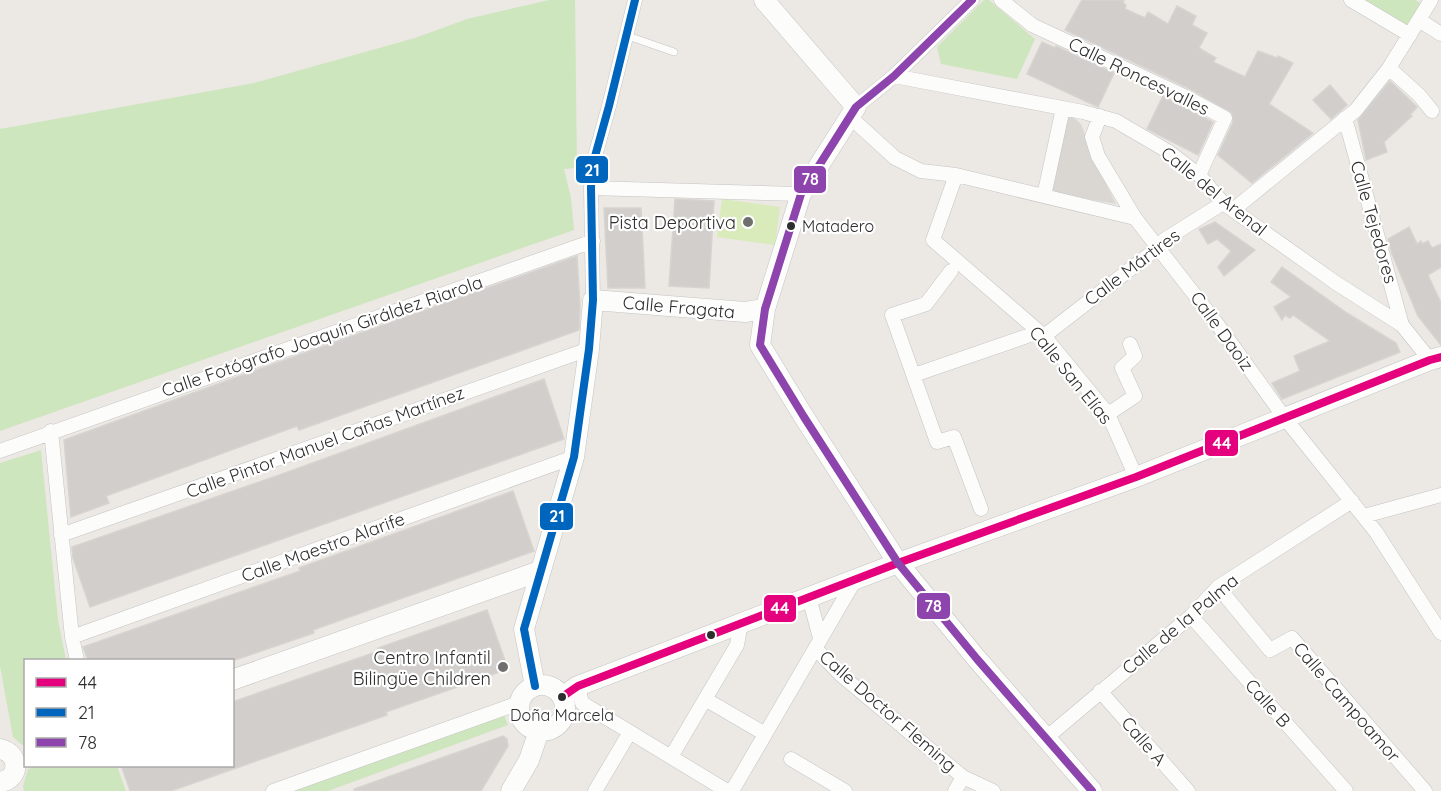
<svg xmlns="http://www.w3.org/2000/svg" width="1441" height="791" font-family="Quicksand,sans-serif">
  <rect width="100%" height="100%" fill="#ece8e4"/>
  <path fill="#cee6be" d="M549,0H575L577,168L564,169L571,198L574,230L0,431V129L254,83L415,38L467,19Z
    M984,0H989L1035,39L1017,79L941,64L937,47Z
    M1366,0H1415L1422,4L1408,29L1364,2Z
    M41,450L58,620L66,660H26V744L22,745L13,737L0,666V463Z
    M504,715L508,725L328,791H292Z
    M38,766H117L126,791H24L23,786L28,769Z"/>
  <path fill="#d9eabb" d="M722,199L780,207L775,245L717,237Z"/>
  <path fill="#dad6d2" d="M1059,114L1071,115L1081,124L1096,164L1116,204L1039,190Z"/>
  <path fill="#d1cecb" stroke="#d7d4d0" stroke-width="1.5" d="M1082,0H1124L1123,3L1126,5L1125,9L1145,18L1148,12L1168,24L1177,6L1196,16L1192,25L1207,33L1199,48L1216,58L1213,62L1245,77L1258,51L1277,58L1278,56L1293,63L1269,104L1313,133L1252,183L1218,155L1233,122L1232,113L1188,88L1065,30Z
    M1042,42L1055,48L1056,46L1114,73L1098,107L1027,74Z
    M1390,81L1417,107L1410,115L1412,116L1384,142L1387,152L1366,160L1358,120Z
    M1330,85L1347,105L1331,119L1313,100Z
    M1163,96L1213,122L1198,155L1147,129Z
    M675,199L714,201L709,288L669,286Z
    M604,208H641L645,288H608Z
    M1215,222L1255,250L1224,276L1218,267L1231,251L1217,239L1208,244L1199,229Z
    M1409,227L1417,244L1421,241L1422,244L1428,241L1432,248L1441,244V267L1428,275L1441,303V345L1418,316L1392,254L1388,239Z
    M577,256L580,307L579,330L299,430L297,426L106,496L109,503L71,517L64,440L248,373Z
    M1282,267L1347,313L1396,343L1400,352L1282,399L1272,383L1300,371L1294,356L1330,341L1293,315L1290,318L1285,315L1282,320L1274,307L1291,297L1271,282Z
    M544,379L564,439L90,607L73,558L72,547L285,473Z
    M513,491L534,551L313,630L314,633L235,660H88L83,647L300,571L299,568Z
    M487,610L508,669L386,712L387,715L171,791H130L121,765H232V702L379,651L378,648Z
    M503,736L507,739L508,746L481,791H354V789Z"/>
  <g fill="none" stroke-linecap="round" stroke-linejoin="round">
    <defs>
      <path id="lane" d="M625,35L674,52"/>
      <path id="street" d="M1001,0L1032,25L1184,96L1225,118L1199,175
        M1351,0L1410,35
        M1419,20L1441,34
        M1389,68L1419,95L1432,111
        M894,76L1083,112L1116,121L1169,152L1199,175L1223,203L1336,283L1402,325L1430,360
        M856,107L894,76L972,0
        M1100,116L1092,137L1098,156L1135,218L1215,321L1284,417L1376,532L1441,633
        M850,117L895,158L921,171L956,175L1135,218
        M1345,118L1402,325
        M956,175L933,240L1044,336L1108,414L1136,477
        M591,188L801,194
        M1044,196L1063,108
        M1233,210L1356,110L1389,68L1431,0
        M951,271L926,304L892,315L937,442L954,437L981,509
        M593,300L591,188L592,167L609,106L635,0
        M1044,336L1159,247L1164,240L1223,203
        M914,375L1039,332
        M1108,414L1135,396L1122,368L1135,356L1130,344
        M51,431L72,637L77,660
        M0,451L593,241
        M1364,516L1441,495
        M61,535L589,349
        M1218,587L1270,650L1292,638L1425,791
        M809,597L820,638
        M1191,616L1346,791
        M72,637L574,457
        M815,648L841,675L963,777L993,791
        M578,686L582,703L727,791
        M1100,691L1188,791
        M705,699L765,734
        M1046,738L1191,616L1218,587L1352,501
        M671,757L737,645L741,623
        M791,759L845,791
        M273,791L519,703
        M595,791L630,732
        M732,791L855,580
        M955,791L963,777"/>
      <path id="secondary" d="M764,0L856,107L801,194L765,309L760,345L804,417L898,563L977,659L1092,791
        M232,680L540,571
        M519 708a23 23 0 1 1 46 0a23 23 0 1 1-46 0Z
        M535,686L524,629L574,457L589,349L593,300L745,312L765,309
        M562,697L578,686L898,563L1136,477L1430,360L1441,357
        M0,749C20,753 21,779 0,782
        M511,791L529,760L539,731"/>
    </defs>
    <use href="#lane" stroke="#c5c4c5" stroke-width="8"/>
    <use href="#street" stroke="#c5c4c5" stroke-width="15"/>
    <use href="#secondary" stroke="#c5c4c5" stroke-width="21"/>
    <use href="#lane" stroke="#fcfcfb" stroke-width="7"/>
    <use href="#street" stroke="#fcfcfb" stroke-width="14"/>
    <use href="#secondary" stroke="#fcfcfb" stroke-width="20"/>
    <defs>
      <path id="bus-1" d="M562,697L578,686L898,563L1136,477L1430,360L1441,357"/>
      <path id="bus-2" d="M535,686L524,629L574,457L589,349L593,300L591,188L592,167L609,106L635,0"/>
      <path id="bus-3" d="M972,0L894,76L856,107L801,194L765,309L760,345L804,417L898,563L977,659L1092,791"/>
    </defs>
    <use href="#bus-1" stroke="#fff" stroke-width="12"/>
    <use href="#bus-2" stroke="#fff" stroke-width="12"/>
    <use href="#bus-3" stroke="#fff" stroke-width="12"/>
    <use href="#bus-1" stroke="#e5007d" stroke-width="8"/>
    <use href="#bus-2" stroke="#0065bd" stroke-width="8"/>
    <use href="#bus-3" stroke="#8e44ad" stroke-width="8"/>
  </g>
  <g fill="#706f6e" stroke="#fff" stroke-width="2">
    <circle cx="748" cy="222" r="6"/>
    <circle cx="503" cy="667" r="6"/>
  </g>
  <g fill="#2e2e2e" stroke="#fff" stroke-width="2">
    <circle cx="791" cy="226" r="5"/>
    <circle cx="711" cy="635" r="5"/>
    <circle cx="562" cy="697" r="5"/>
  </g>
  <g text-anchor="middle" dominant-baseline="central" stroke-width="4.5" stroke-linejoin="round" paint-order="stroke">
    <g font-size="16" fill="#2e2e2e" stroke="#fff" text-anchor="start">
      <text x="802" y="226">Matadero</text>
      <text x="562" y="715" text-anchor="middle">Doña Marcela</text>
    </g>
    <g font-size="18" fill="#2e2e2e" stroke="#fff">
      <text transform="translate(1139 76) rotate(26)">Calle Roncesvalles</text>
      <text transform="translate(1214 191) rotate(39)">Calle del Arenal</text>
      <text transform="translate(1374 222) rotate(74)">Calle Tejedores</text>
      <text transform="translate(1132 267) rotate(-37)">Calle Mártires</text>
      <text transform="translate(679 307) rotate(5)">Calle Fragata</text>
      <text transform="translate(1222 331) rotate(54)">Calle Daoiz</text>
      <text transform="translate(322 336) rotate(-19)">Calle Fotógrafo Joaquín Giráldez Riarola</text>
      <text transform="translate(1071 375) rotate(51)">Calle San Elías</text>
      <text transform="translate(325 442) rotate(-20)">Calle Pintor Manuel Cañas Martínez</text>
      <text transform="translate(323 547) rotate(-20)">Calle Maestro Alarife</text>
      <text transform="translate(1180 624) rotate(-40)">Calle de la Palma</text>
      <text transform="translate(1347 702) rotate(49)">Calle Campoamor</text>
      <text transform="translate(1268 703) rotate(48)">Calle B</text>
      <text transform="translate(888 711) rotate(41)">Calle Doctor Fleming</text>
      <text transform="translate(1144 741) rotate(49)">Calle A</text>
    </g>
    <g font-size="18" fill="#2e2e2e" stroke="#fff" text-anchor="end">
      <text x="736" y="222">Pista Deportiva</text>
      <text x="491" y="657">Centro Infantil<tspan x="491" dy="21">Bilingüe Children</tspan></text>
    </g>
  </g>
  <g stroke="#fff" stroke-width="2">
    <rect x="575" y="155" width="34" height="29" rx="6" fill="#0065bd"/>
    <rect x="793" y="165" width="34" height="29" rx="6" fill="#8e44ad"/>
    <rect x="1204" y="429" width="35" height="28" rx="6" fill="#e5007d"/>
    <rect x="539" y="502" width="35" height="29" rx="6" fill="#0065bd"/>
    <rect x="916" y="592" width="35" height="28" rx="6" fill="#8e44ad"/>
    <rect x="763" y="594" width="34" height="29" rx="6" fill="#e5007d"/>
  </g>
  <g font-size="16" text-anchor="middle" font-weight="bold" fill="#fff">
    <text x="592" y="176">21</text>
    <text x="810" y="185">78</text>
    <text x="1222" y="449">44</text>
    <text x="557" y="522">21</text>
    <text x="933" y="612">78</text>
    <text x="780" y="614">44</text>
  </g>
  <rect x="24" y="659" width="210" height="108" fill="#ffffff" stroke="#ababab" stroke-width="1.5"/>
  <rect x="36" y="678" width="30" height="9" fill="#e5007d" stroke="#ababab" stroke-width="1.5"/>
  <text x="78" y="689" font-size="18" fill="#2e2e2e">44</text>
  <rect x="36" y="708" width="30" height="9" fill="#0065bd" stroke="#ababab" stroke-width="1.5"/>
  <text x="78" y="719" font-size="18" fill="#2e2e2e">21</text>
  <rect x="36" y="738" width="30" height="9" fill="#8e44ad" stroke="#ababab" stroke-width="1.5"/>
  <text x="78" y="749" font-size="18" fill="#2e2e2e">78</text>
</svg>
